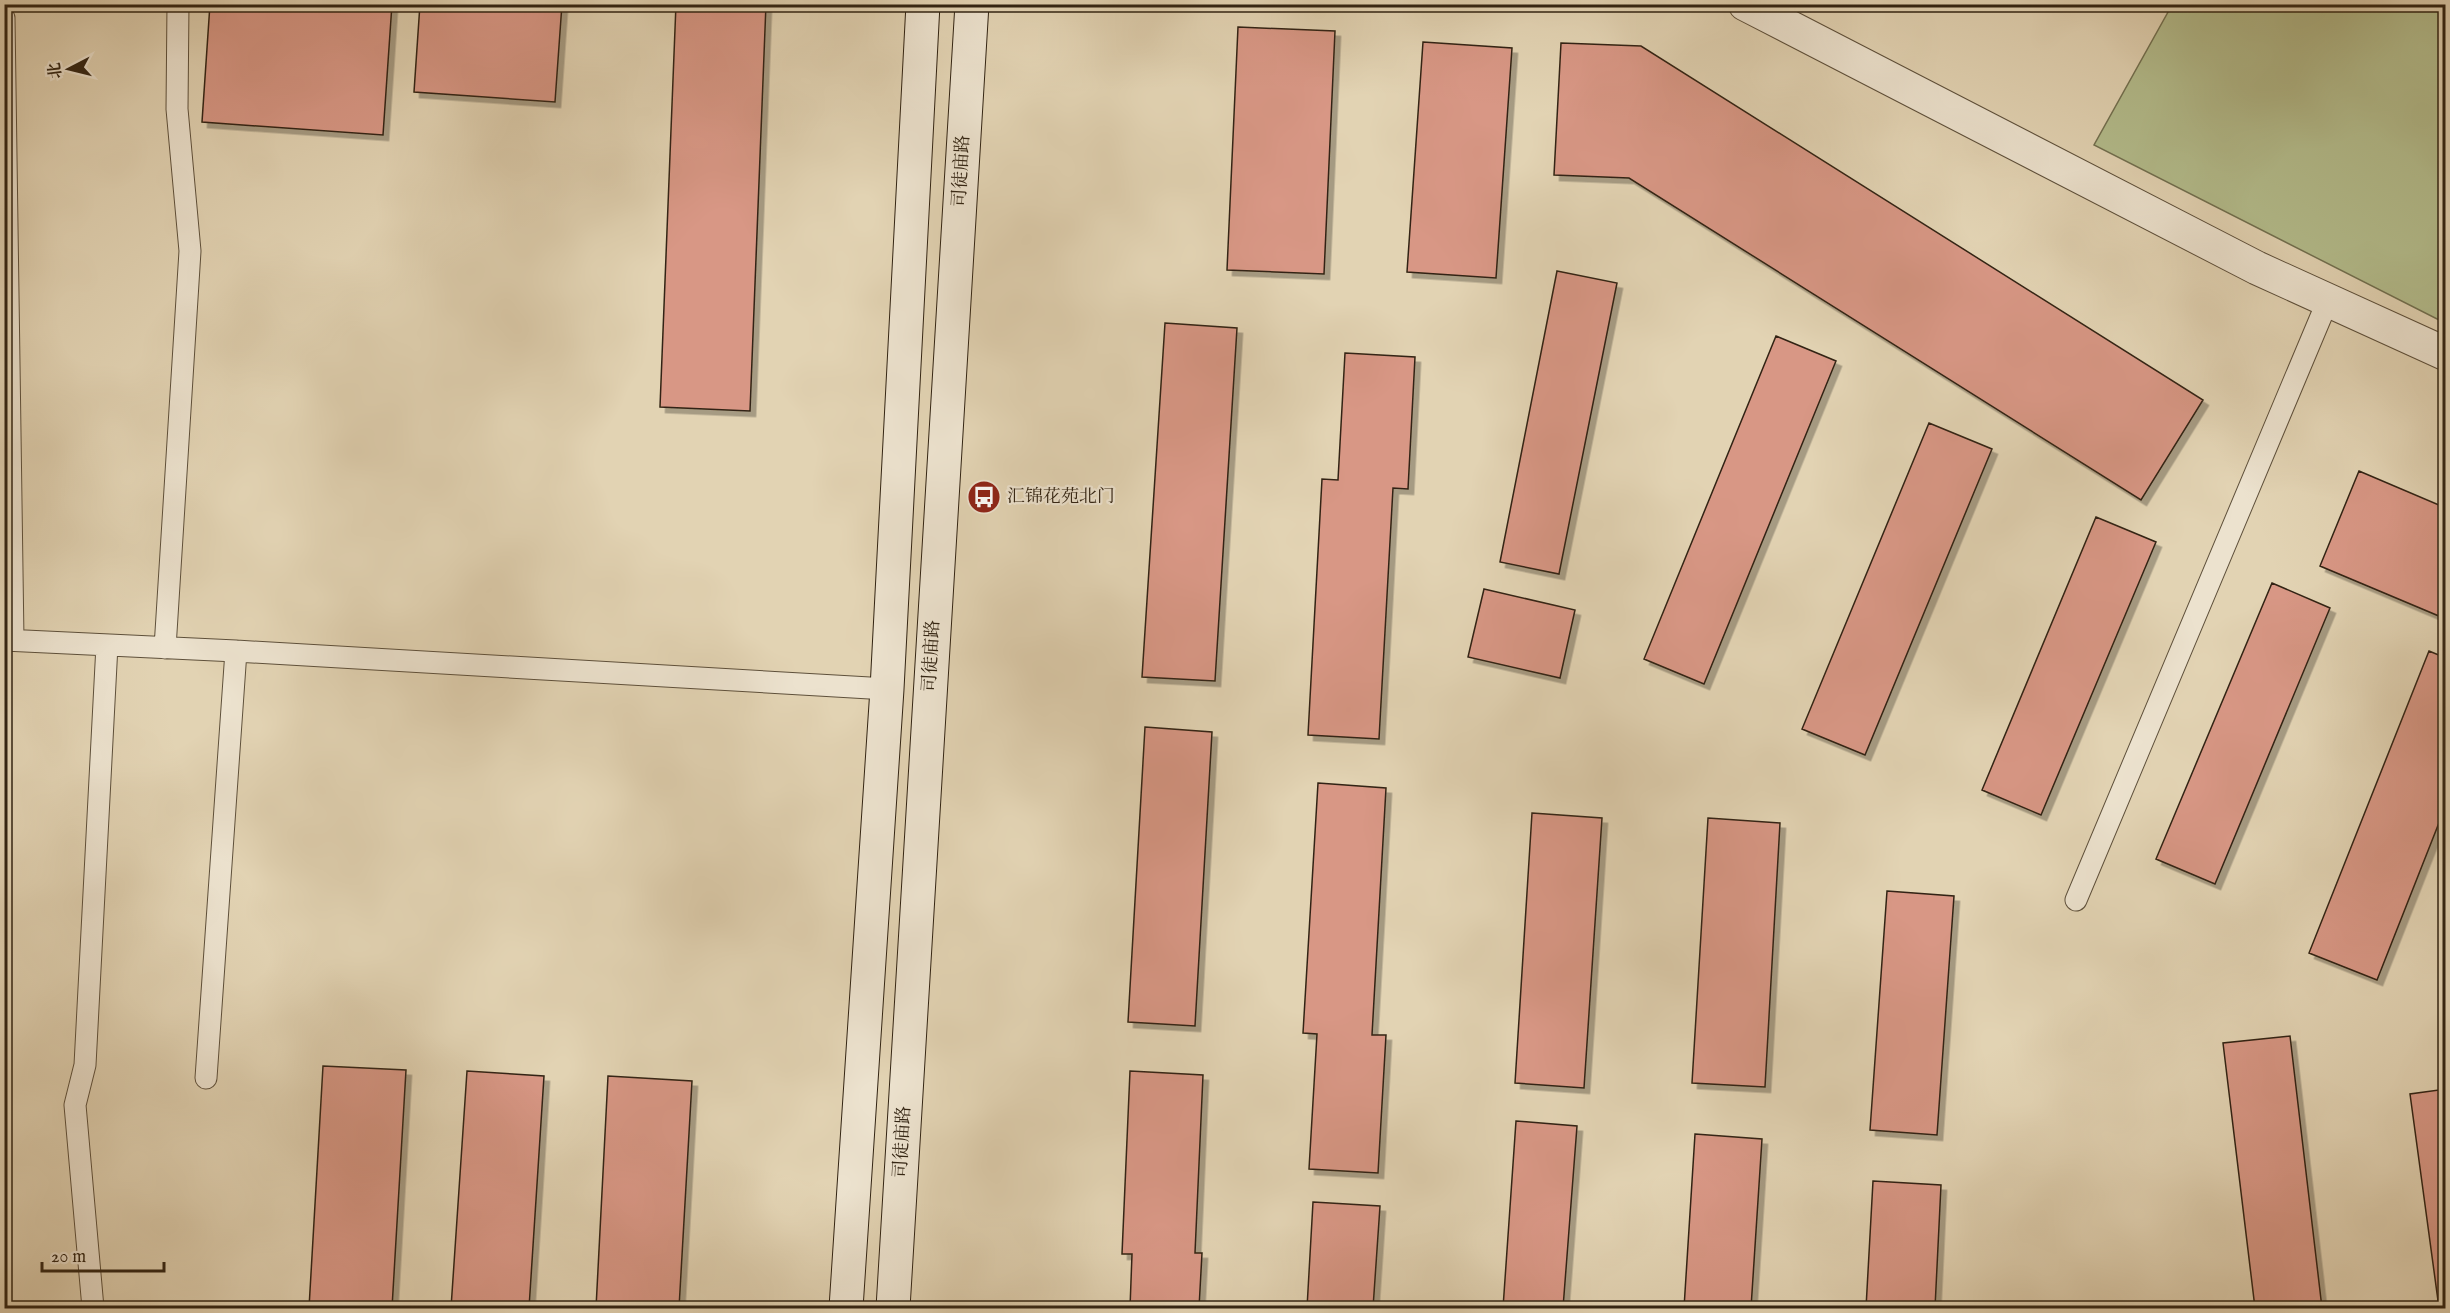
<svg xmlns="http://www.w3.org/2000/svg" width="2450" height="1313" font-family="'IM FELL English','Noto Serif SC',serif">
  <defs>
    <filter id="shadow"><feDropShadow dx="5.5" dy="5.5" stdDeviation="0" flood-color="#0004"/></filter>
  </defs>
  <rect width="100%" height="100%" fill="#e2d3b3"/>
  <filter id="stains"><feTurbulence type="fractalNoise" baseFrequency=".00333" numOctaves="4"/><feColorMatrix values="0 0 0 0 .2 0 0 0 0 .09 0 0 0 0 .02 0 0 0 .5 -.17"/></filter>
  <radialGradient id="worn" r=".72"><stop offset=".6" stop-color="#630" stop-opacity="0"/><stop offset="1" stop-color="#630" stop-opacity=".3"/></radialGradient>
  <path fill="#b3bc8c" stroke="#727050" stroke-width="1.5" d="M2172,5H2445V323L2094,145Z"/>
  <path fill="#d89785" stroke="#322413" stroke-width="1.5" filter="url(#shadow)" d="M210,4H392L383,135L202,122Z
    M420,4H562L555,102L414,92Z
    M676,4H766L750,411L660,407Z
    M1238,27L1335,31L1324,274L1227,270Z
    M1423,42L1512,48L1496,278L1407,272Z
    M1561,43L1641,46L2203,400L2141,500L1629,178L1554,175Z
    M1557,271L1617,283L1559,574L1500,562Z
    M1165,323L1237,328L1215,681L1142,677Z
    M1776,336L1836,361L1704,684L1644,659Z
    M1345,353L1415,357L1408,489L1393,488L1379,739L1308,735L1322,479L1338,480Z
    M1929,423L1992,449L1865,755L1802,729Z
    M2359,471L2446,508V619L2320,566Z
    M2096,517L2156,542L2041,815L1982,790Z
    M2272,583L2330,608L2215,884L2156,859Z
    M1484,589L1575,610L1560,678L1468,657Z
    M2429,651L2446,658V805L2377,980L2309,953Z
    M1145,727L1212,732L1195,1026L1128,1022Z
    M1318,783L1386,788L1372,1035H1386L1378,1173L1309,1169L1317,1034L1303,1033Z
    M1532,813L1602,818L1584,1088L1515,1083Z
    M1708,818L1780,823L1765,1087L1692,1083Z
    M1887,891L1954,896L1937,1135L1870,1130Z
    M2290,1036L2322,1308H2255L2223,1043Z
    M323,1066L406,1070L392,1308H309Z
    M467,1071L544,1076L529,1308H451Z
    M1130,1071L1203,1075L1195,1253H1202L1199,1308H1130L1132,1254H1122Z
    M608,1076L692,1081L679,1308H596Z
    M2446,1089V1308H2439L2410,1094Z
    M1516,1121L1577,1126L1563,1308H1503Z
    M1695,1134L1762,1139L1751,1308H1684Z
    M1873,1181L1941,1185L1935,1308H1866Z
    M1313,1202L1380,1206L1373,1308H1307Z"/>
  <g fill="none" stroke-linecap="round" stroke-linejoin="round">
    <defs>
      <path id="lane" d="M4,18L13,640
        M4,640L236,651L887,689
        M165,648L190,251L177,109L178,4
        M2076,900L2328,300
        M206,1078L236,651
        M93,1308L75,1105L85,1065L107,645"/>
      <path id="street" d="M1745,4L2257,268L2446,354"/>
      <path id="secondary" d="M846,1308L887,689L923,4
        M893,1308L972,4"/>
    </defs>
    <use href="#lane" stroke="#5e503b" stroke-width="23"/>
    <use href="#street" stroke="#5e503b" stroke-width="35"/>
    <use href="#secondary" stroke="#322413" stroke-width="35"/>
    <use href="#lane" stroke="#ece2ce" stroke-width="21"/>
    <use href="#street" stroke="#ece2ce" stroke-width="33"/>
    <use href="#secondary" stroke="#ece2ce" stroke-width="33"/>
  </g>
  <defs>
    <symbol id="bus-disc" viewBox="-11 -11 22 22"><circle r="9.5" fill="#8f2418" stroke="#ece2ce"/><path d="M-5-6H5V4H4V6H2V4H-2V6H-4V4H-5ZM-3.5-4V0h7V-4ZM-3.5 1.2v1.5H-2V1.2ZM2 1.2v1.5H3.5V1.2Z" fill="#fff"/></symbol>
  </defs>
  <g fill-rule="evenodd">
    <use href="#bus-disc" x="965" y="478" width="38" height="38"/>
  </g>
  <g text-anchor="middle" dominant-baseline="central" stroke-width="4.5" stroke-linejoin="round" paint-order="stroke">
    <g font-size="18" fill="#322413" stroke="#ece2ce">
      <text transform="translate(962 171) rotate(-87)">司徒庙路</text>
      <text transform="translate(932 656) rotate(-87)">司徒庙路</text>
      <text transform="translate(903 1142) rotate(-87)">司徒庙路</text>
    </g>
    <g font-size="18" fill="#322413" stroke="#ece2ce" text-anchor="start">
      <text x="1007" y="497">汇锦花苑北门</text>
    </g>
  </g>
  <rect width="2450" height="1313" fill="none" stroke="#e2d3b3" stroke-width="24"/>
  <rect x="6" y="6" width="2438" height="1301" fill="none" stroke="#322413" stroke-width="3"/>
  <rect x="12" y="12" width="2426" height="1289" fill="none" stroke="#322413" stroke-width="1.5"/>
  <g transform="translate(69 69) rotate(263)" stroke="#ece2ce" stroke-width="4.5" paint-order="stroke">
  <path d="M0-4.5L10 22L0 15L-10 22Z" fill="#322413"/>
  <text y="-9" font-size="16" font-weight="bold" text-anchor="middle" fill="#322413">北</text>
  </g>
  <path d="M42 1262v9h122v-9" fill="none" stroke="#322413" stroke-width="3"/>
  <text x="51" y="1262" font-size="18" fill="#322413" stroke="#ece2ce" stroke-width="4.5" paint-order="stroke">20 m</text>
  <rect width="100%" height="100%" filter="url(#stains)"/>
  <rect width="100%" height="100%" fill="url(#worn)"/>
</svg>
